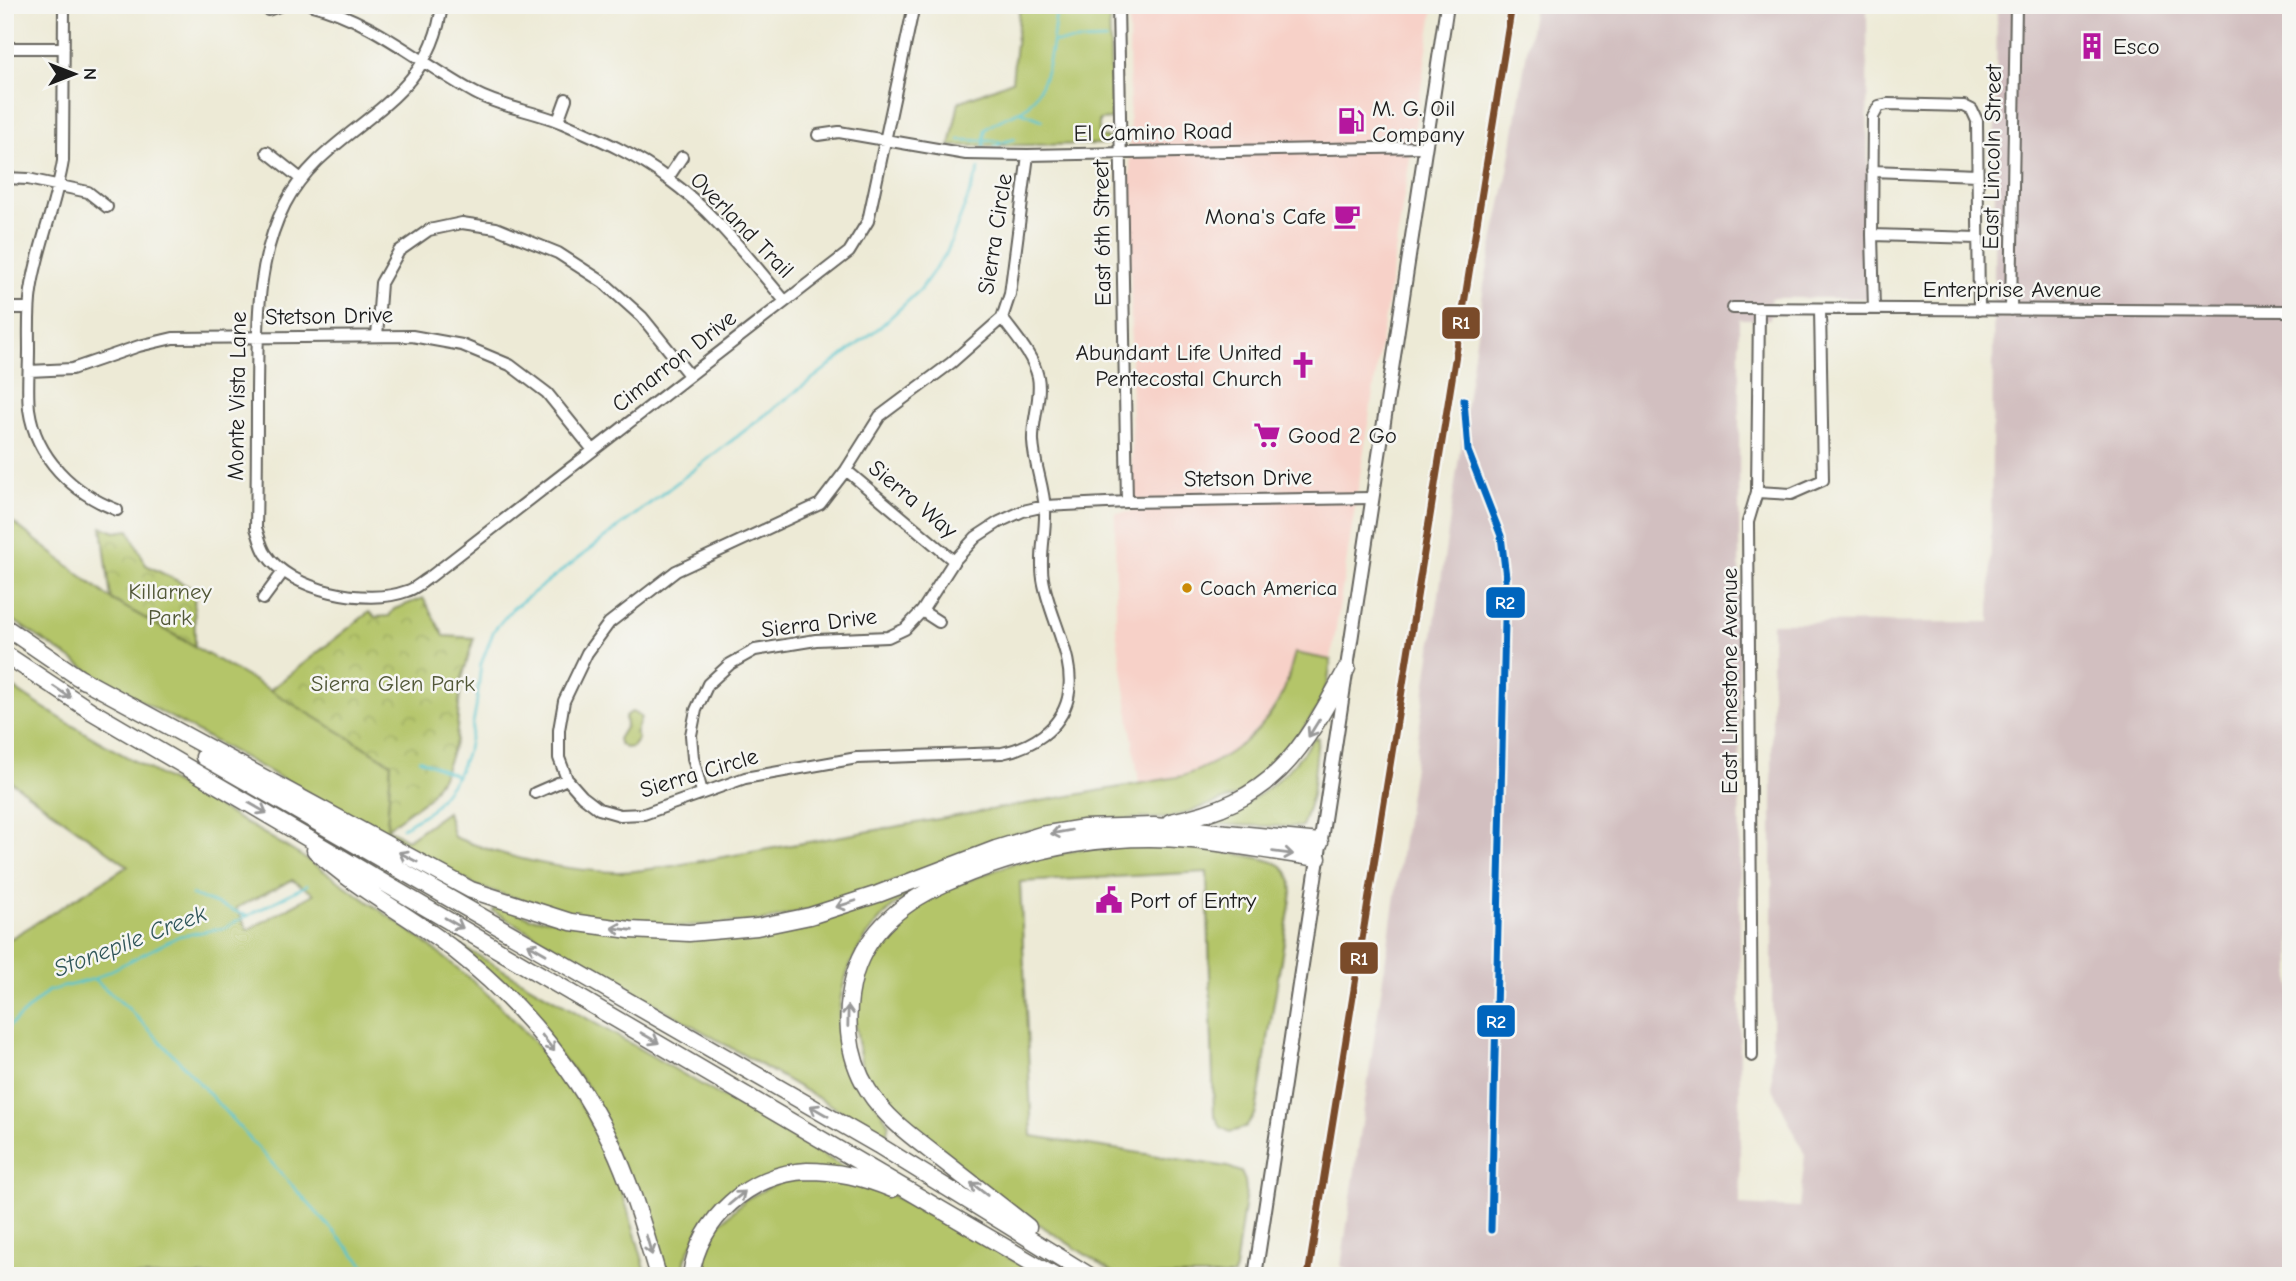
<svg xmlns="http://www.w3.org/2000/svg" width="2296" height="1281" font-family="'Comic Neue',sans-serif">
  <defs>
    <pattern id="park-crowns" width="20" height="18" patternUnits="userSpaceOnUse" patternTransform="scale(1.75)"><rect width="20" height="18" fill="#b4c569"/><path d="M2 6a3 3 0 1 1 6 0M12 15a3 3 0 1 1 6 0" fill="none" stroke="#9aa95a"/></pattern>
  </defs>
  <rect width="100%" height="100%" fill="#f6f6f2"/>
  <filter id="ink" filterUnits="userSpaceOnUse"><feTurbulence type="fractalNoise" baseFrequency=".0143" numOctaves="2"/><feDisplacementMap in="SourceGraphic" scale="14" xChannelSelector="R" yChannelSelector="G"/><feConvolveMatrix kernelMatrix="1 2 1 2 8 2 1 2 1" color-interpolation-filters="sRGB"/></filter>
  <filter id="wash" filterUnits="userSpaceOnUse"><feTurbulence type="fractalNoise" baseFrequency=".00686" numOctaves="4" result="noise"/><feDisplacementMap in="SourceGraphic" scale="28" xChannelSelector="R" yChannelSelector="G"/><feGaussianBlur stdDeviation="1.57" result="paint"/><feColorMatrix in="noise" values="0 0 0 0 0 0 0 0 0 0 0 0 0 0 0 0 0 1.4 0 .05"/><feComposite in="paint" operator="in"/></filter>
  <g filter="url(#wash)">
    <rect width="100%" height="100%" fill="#edead6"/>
    <path fill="#f7d1c8" d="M1129,5H1434L1331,660L1295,653L1284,690L1265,720L1243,743L1208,767L1183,776L1139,783L1116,629L1115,513L1132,512Z"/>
    <path fill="#d2bfc0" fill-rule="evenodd" d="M1534,5H2291V1276H1357L1341,1266L1484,285L1508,171ZM1997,6L1990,622L1772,623V1086L1805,1155L1799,1208L1740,1205L1739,319H1770L1771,298H1868L1867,8Z"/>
    <path fill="#b4c569" stroke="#687042" stroke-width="2" fill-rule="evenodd" d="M1020,5H1109L1112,119L1099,120V136L1110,139L1105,144L950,146L959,102L1012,81Z
      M5,516L111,599L270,690L391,763L387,828L407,840L447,812L454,837C507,858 561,871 618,872C636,872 654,868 672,866L1183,776C1226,761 1265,733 1284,690C1289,678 1291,665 1295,653L1331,660L1328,681L1317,710L1272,770L1239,795L1170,818L1085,820L1011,835L846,901L762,921L653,928L577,916L478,887L103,680L5,615Z
      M5,682C96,746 198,792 293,851C323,869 351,890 380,910C460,965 535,1028 586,1113C615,1163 632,1220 647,1276H5V942L128,866L5,777ZM292,880L314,894L248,930L236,908Z
      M1314,738H1318L1312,795L1302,827L1193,824C1251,806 1279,787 1314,738Z
      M1148,845C1172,847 1268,853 1283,867C1291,875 1291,883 1292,893L1256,1112L1245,1128L1230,1132L1221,1127L1214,1114L1207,872L1020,882L1032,1136L1228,1167L1241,1172L1245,1181L1246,1192L1234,1276H1118L990,1192L903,1129L862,1069L853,1008L864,963L890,924L938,892L1014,863L1096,846Z
      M921,882L923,887C865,914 818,998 849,1060C860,1082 876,1103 889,1124L886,1137L493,911L496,904L531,918L754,934L809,926Z
      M460,945L854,1173L774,1174L699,1231L686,1257L682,1276H664L588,1087Z
      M820,1177L875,1186L1043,1276H697L717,1226L746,1199L781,1181Z"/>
    <path fill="url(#park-crowns)" stroke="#687042" stroke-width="2" d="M102,527L115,532L129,530L146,565L194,589L195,646L111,599Z
      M423,598L444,636L474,638L461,682L456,740L444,773L428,798L387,828L391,763L270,690L369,612L375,617L389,616L394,609Z
      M632,712L641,717L636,732L638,739L632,747L625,748L619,743L618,739L626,726L625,716Z"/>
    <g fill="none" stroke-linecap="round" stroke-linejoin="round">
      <path stroke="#58c5cd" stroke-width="2.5" d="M1054,42L1106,40
        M1019,111L1042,120
        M959,140L999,141L1000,144L994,146
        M1000,143L1014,139
        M984,147L985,130C997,118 1017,116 1028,105C1052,79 1052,39 1057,5
        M419,759L457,776
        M402,828L431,810L457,776L468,749L476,708L481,664L494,630L512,609L880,327L920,290L947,252L979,169
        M192,895L248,916
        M94,979L129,1009L184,1066L374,1276
        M5,1030L48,991L94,979L179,936L224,928L307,885"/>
    </g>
  </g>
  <g filter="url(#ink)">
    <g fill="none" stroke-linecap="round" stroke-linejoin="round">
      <defs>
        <path id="minor" d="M64,5L63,161C56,205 37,248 31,291C28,310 29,331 29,350C29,370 27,390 29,409C36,458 73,493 117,510
          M312,5C371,19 423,65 475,93C501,107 533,111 560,122C597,138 637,155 668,179C714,212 749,259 785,301
          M442,5C429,111 327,123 285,204C255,263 258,326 257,391C257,437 257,482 256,528C259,536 261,547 266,554C291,591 367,606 407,591C415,589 423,581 430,577L849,252L868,221L914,5
          M1118,5L1127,502
          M268,10L282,5
          M5,48H64
          M558,121L566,99
          M818,135L839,132L966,154L1028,155L1424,147
          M267,152L301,179
          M1872,171L1977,175
          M5,178L28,179L88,192L107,207
          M668,178L682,157
          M1872,235L1978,238
          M5,308H29
          M1733,308L2291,311
          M1874,309L1872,235L1873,117L1879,106L1888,104L1964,106L1972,110L1977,121L1979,310
          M2011,310L2016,5
          M1002,318C1015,336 1033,355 1038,377C1042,397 1032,421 1033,441C1034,464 1044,487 1045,510C1046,533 1039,556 1043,579C1049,618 1077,658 1068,698C1060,730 1031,747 1002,753L857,758L745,778L644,814L620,815L599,809L582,796L567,779L559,758V730L564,701L587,653L609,623L676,571L820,504L846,470L880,416L951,363L1002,318L1010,294L1028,155
          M377,336L381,283L399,251L429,230L462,223L496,228L558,253L603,282L642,317L689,375
          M29,371L72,369L139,346L173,338L412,336L462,345L510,365L547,393L593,450
          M846,470L954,561
          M1757,492L1791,494L1823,480L1820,309
          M263,599L283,572
          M922,611L939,622
          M702,792L693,758L691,735L696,710L708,684L730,664L755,650L816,640L888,637L905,629L922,611L954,561L976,537L999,522L1023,511L1045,506L1127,502L1371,498
          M535,793L567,779
          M1752,1056L1748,522L1757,492L1759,308"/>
        <path id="major" d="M1255,1276L1447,5"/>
        <path id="highway" d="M5,627L84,681
          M5,654L91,711L1054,1276
          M76,676L471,890L571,922L630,930L689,933L757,927L810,916L878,894L996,849L1041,835L1084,828L1154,826L1320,842
          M204,757L878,1145L1090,1276
          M1170,822C1273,802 1300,755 1347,668
          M315,850C356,889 409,915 453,949C522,1003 581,1075 617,1155C634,1194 646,1235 658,1276
          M1028,1227C999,1204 970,1182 941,1159C915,1139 886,1119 868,1090C846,1055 844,1012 855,973C870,925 910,897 955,879C1031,847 1110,832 1192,840C1234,844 1276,852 1318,858
          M691,1276C698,1219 751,1173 807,1171C836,1171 866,1178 892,1189"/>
      </defs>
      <use href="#minor" stroke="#65645d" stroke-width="14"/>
      <use href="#major" stroke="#65645d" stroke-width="16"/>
      <use href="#highway" stroke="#65645d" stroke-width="19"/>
      <use href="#minor" stroke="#fff" stroke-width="10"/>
      <use href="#major" stroke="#fff" stroke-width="12"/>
      <use href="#highway" stroke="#fff" stroke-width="16"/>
      <defs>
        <path id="rail-1" d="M1308,1276L1512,5"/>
        <path id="rail-2" d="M1464,400L1468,451L1501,536L1506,577L1491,1230"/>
      </defs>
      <use href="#rail-1" stroke="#f6f6f2" stroke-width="12"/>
      <use href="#rail-2" stroke="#f6f6f2" stroke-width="12"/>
      <use href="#rail-1" stroke="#7a4b2a" stroke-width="7"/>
      <use href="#rail-2" stroke="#0065bd" stroke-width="7"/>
    </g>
    <defs><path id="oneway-shaft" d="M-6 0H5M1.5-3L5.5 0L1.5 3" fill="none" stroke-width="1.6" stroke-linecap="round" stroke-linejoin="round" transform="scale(1.75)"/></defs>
    <g stroke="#999">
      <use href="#oneway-shaft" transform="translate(62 692) rotate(34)"/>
      <use href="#oneway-shaft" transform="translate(1314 728) rotate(122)"/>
      <use href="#oneway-shaft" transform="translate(258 808) rotate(30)"/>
      <use href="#oneway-shaft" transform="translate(1061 832) rotate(170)"/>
      <use href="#oneway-shaft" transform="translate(1283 853) rotate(8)"/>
      <use href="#oneway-shaft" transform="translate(408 857) rotate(-152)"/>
      <use href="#oneway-shaft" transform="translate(846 904) rotate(162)"/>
      <use href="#oneway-shaft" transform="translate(454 923) rotate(30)"/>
      <use href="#oneway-shaft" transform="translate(622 929) rotate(-173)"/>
      <use href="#oneway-shaft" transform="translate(537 949) rotate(-150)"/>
      <use href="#oneway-shaft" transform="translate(848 1016) rotate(-89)"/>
      <use href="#oneway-shaft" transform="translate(650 1038) rotate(30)"/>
      <use href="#oneway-shaft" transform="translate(548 1043) rotate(53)"/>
      <use href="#oneway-shaft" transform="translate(819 1111) rotate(-150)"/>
      <use href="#oneway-shaft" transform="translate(979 1189) rotate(-142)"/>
      <use href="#oneway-shaft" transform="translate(737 1198) rotate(-40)"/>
      <use href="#oneway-shaft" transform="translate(649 1245) rotate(74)"/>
    </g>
  </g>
  <defs>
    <symbol id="building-bare" viewBox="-9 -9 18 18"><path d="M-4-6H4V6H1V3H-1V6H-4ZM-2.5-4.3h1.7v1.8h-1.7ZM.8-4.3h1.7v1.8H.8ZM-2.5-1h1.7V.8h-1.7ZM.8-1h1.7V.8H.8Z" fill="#b5179e" stroke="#f6f6f2" stroke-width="2.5" paint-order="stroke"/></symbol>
    <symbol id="fuel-bare" viewBox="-9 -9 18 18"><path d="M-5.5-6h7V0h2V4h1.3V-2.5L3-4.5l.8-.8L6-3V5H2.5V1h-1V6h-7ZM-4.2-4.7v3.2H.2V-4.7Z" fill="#b5179e" stroke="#f6f6f2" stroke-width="2.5" paint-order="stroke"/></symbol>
    <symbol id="cafe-bare" viewBox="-9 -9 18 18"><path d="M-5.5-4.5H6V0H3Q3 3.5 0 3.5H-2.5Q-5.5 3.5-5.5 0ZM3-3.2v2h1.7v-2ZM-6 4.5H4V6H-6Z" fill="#b5179e" stroke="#f6f6f2" stroke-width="2.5" paint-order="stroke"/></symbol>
    <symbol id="church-bare" viewBox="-9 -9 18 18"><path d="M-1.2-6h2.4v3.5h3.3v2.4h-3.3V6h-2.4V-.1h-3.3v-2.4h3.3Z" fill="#b5179e" stroke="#f6f6f2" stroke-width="2.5" paint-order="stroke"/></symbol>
    <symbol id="supermarket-bare" viewBox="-9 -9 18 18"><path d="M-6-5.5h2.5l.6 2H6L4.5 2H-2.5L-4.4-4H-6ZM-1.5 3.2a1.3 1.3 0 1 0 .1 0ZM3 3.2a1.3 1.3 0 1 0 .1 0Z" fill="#b5179e" stroke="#f6f6f2" stroke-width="2.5" paint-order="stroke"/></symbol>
    <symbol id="civic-bare" viewBox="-9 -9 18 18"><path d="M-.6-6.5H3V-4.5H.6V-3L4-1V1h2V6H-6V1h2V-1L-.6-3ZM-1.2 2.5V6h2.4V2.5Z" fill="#b5179e" stroke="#f6f6f2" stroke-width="2.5" paint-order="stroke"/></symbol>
  </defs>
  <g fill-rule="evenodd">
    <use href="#building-bare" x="2073" y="27" width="38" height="38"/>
    <use href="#fuel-bare" x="1332" y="102" width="38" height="38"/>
    <use href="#cafe-bare" x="1328" y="197" width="38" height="38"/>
    <use href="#church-bare" x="1284" y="346" width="38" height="38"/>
    <use href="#supermarket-bare" x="1248" y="416" width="38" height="38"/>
    <use href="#civic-bare" x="1090" y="881" width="38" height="38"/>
  </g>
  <circle fill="#cb8a06" stroke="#f6f6f2" stroke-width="2.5" cx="1187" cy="588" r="6"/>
  <g text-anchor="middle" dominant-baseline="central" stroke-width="5" stroke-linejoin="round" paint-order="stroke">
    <g font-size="21" fill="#1c1c1c" stroke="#f6f6f2" text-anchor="start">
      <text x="1200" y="588">Coach America</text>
    </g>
    <g font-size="23" fill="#1c1c1c" stroke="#f6f6f2" text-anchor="start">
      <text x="2113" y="46">Esco</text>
      <text x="1372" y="108">M. G. Oil<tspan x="1372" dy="26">Company</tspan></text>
      <text x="1326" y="216" text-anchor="end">Mona's Cafe</text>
      <text x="1282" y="352" text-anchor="end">Abundant Life United<tspan x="1282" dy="26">Pentecostal Church</tspan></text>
      <text x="1288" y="435">Good 2 Go</text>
      <text x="1130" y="900">Port of Entry</text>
    </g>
    <g font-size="23" fill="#1c1c1c" stroke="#f6f6f2">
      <text transform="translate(1153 132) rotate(-1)">El Camino Road</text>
      <text transform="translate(1992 157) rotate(-89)">East Lincoln Street</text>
      <text transform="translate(742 225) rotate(46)">Overland Trail</text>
      <text transform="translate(1102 233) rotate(-91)">East 6th Street</text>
      <text transform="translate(995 234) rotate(-81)">Sierra Circle</text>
      <text x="2012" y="289">Enterprise Avenue</text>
      <text transform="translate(329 316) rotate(-1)">Stetson Drive</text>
      <text transform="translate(674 361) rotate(-38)">Cimarron Drive</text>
      <text transform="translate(237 396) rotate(-89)">Monte Vista Lane</text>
      <text transform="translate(1248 478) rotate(-1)">Stetson Drive</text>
      <text transform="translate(913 499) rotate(40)">Sierra Way</text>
      <text transform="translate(819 623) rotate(-7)">Sierra Drive</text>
      <text transform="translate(1729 681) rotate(-90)">East Limestone Avenue</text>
      <text transform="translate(699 773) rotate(-17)">Sierra Circle</text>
    </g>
    <g font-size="23" fill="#515737" stroke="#f6f6f2">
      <text x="170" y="591">Killarney<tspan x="170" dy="26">Park</tspan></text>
      <text x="393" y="683">Sierra Glen Park</text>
    </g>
    <g font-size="24" font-style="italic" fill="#31575a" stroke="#f6f6f2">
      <text transform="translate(130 941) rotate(-21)">Stonepile Creek</text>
    </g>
  </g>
  <g stroke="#f6f6f2" stroke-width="2.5">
    <rect x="1441" y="306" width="40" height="34" rx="7" fill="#7a4b2a"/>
    <rect x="1485" y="586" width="41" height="33" rx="7" fill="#0065bd"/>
    <rect x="1339" y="941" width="40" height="34" rx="7" fill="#7a4b2a"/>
    <rect x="1476" y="1004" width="40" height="34" rx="7" fill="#0065bd"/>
  </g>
  <g font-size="19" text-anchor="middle" font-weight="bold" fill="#fff">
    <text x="1461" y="329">R1</text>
    <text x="1505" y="609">R2</text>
    <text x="1359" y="965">R1</text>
    <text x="1496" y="1028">R2</text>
  </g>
  <rect width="2296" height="1281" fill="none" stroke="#f6f6f2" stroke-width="28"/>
  <g transform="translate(74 74) rotate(90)" stroke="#f6f6f2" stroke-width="5" paint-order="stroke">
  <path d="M0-5L12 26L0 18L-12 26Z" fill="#1c1c1c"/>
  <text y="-10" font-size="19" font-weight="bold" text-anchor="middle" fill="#1c1c1c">N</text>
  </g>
</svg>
